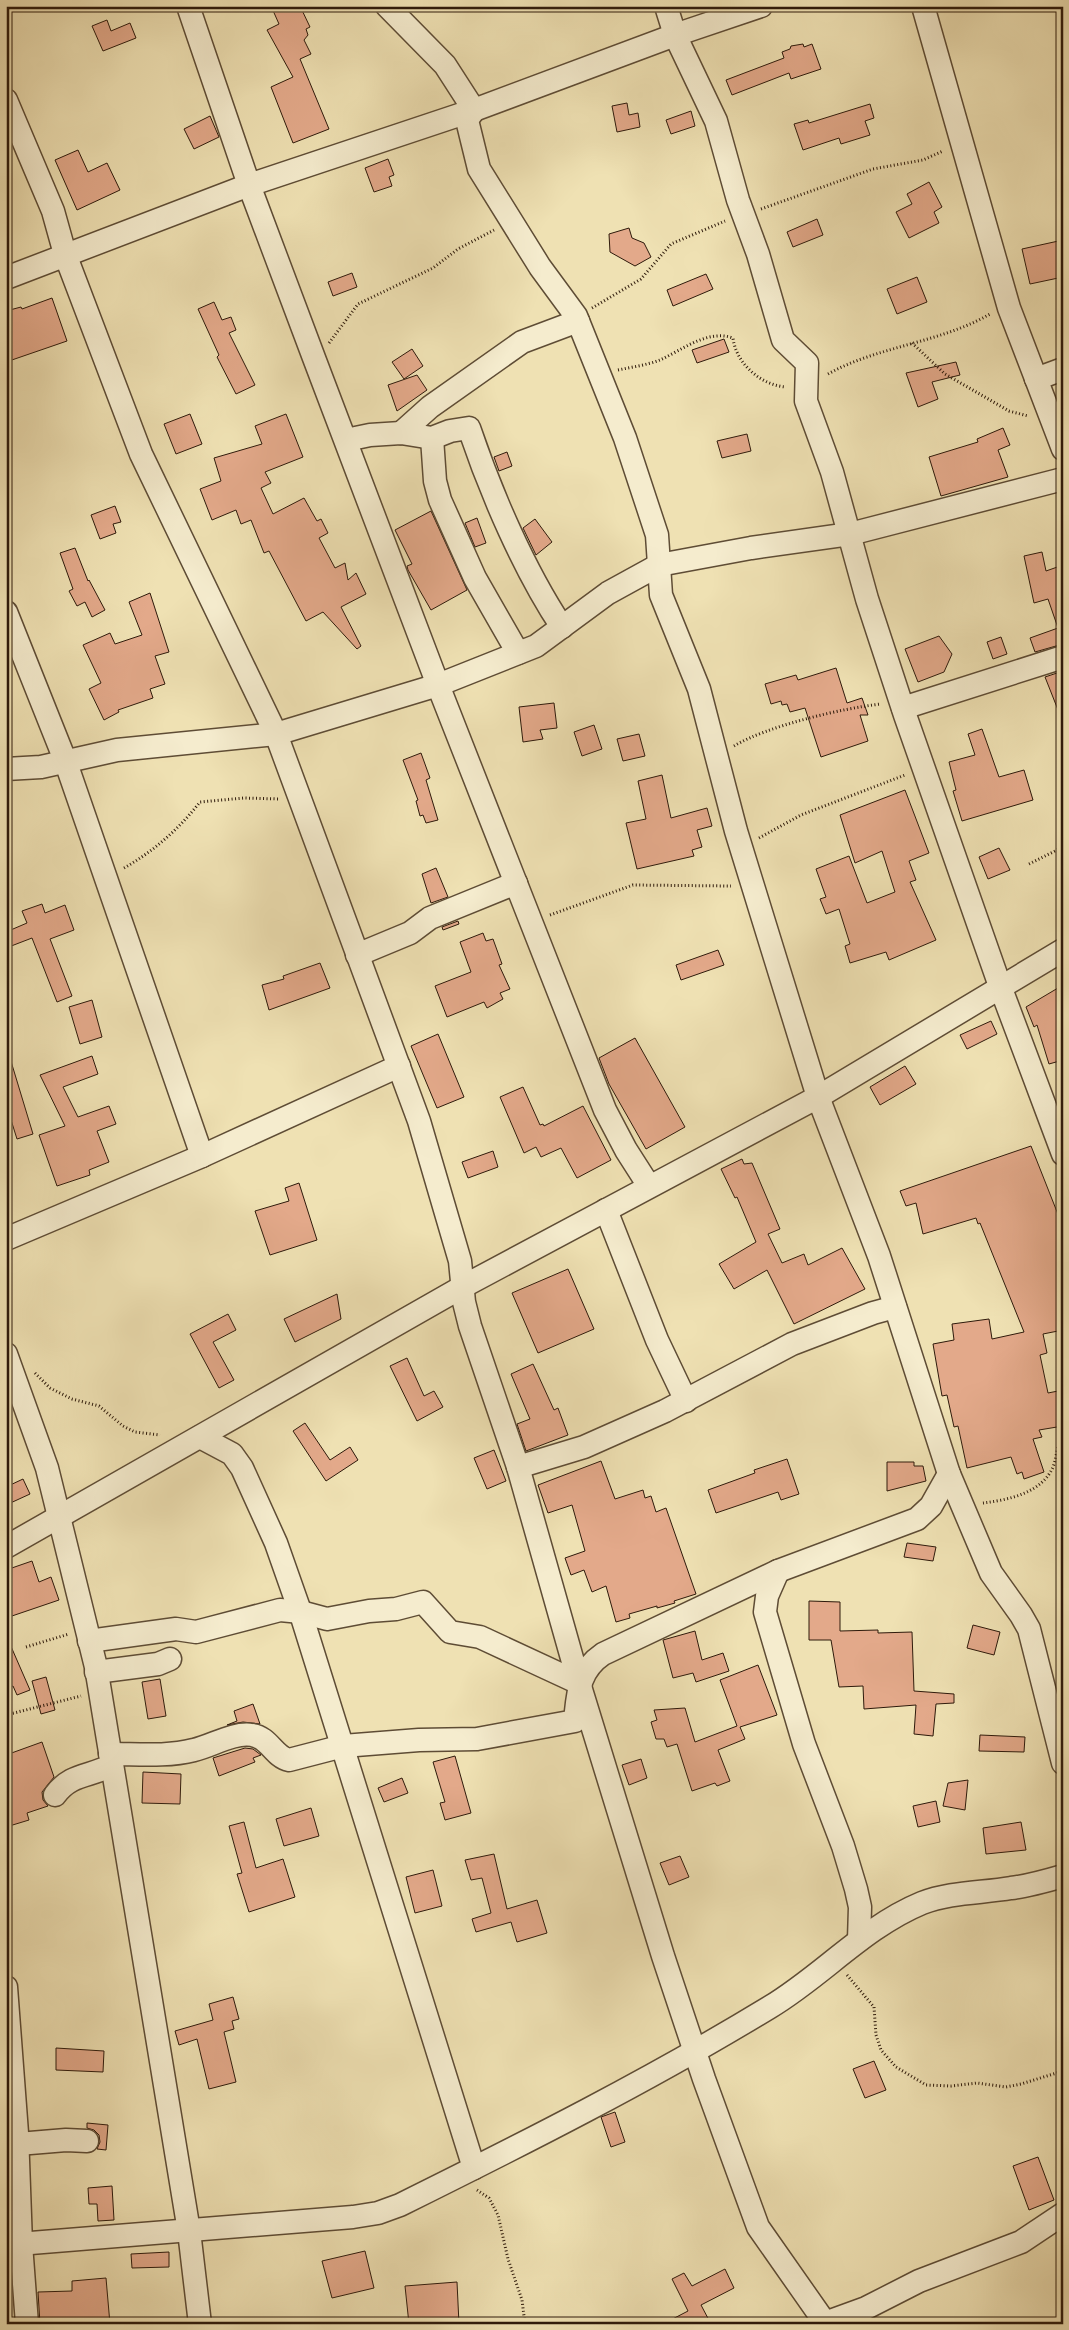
<svg xmlns="http://www.w3.org/2000/svg" width="1069" height="2330" font-family="'EB Garamond',serif">
	<style>
		.building { fill: #e3a98a; stroke: #2e1a0b }
		.lines { fill: none; stroke-linecap: round; stroke-linejoin: round }
		.minor-casing { stroke: #5e4c35; stroke-width: 25 }
		.path { stroke: #2e1a0b; stroke-width: 3; stroke-dasharray: 1 2.5; stroke-linecap: butt }
		.minor { stroke: #f5ecce; stroke-width: 22 }
	</style>
	<rect width="100%" height="100%" fill="#efe1b3"/>
	<filter id="stains"><feTurbulence type="fractalNoise" baseFrequency=".004" numOctaves="4"/><feColorMatrix values="0 0 0 0 .2 0 0 0 0 .09 0 0 0 0 .02 0 0 0 .5 -.17"/></filter>
	<radialGradient id="worn" r=".72"><stop offset=".6" stop-color="#630" stop-opacity="0"/><stop offset="1" stop-color="#630" stop-opacity=".3"/></radialGradient>
	<g class="building">
		<polygon points="271,6 300,6 310,27 306,29 308,35 304,40 311,54 300,59 329,129 293,143 271,87 293,77 267,30 279,24"/>
		<polygon points="107,20 111,31 130,23 136,38 103,51 92,26"/>
		<polygon points="803,44 804,47 812,44 821,69 791,79 789,73 732,95 726,80 784,58 782,52 790,49 791,46"/>
		<polygon points="627,103 629,115 638,113 640,127 617,132 612,106"/>
		<polygon points="870,104 874,118 865,121 870,135 841,144 839,138 803,150 794,124 808,120 809,123"/>
		<polygon points="691,111 695,126 671,134 666,120"/>
		<polygon points="210,116 219,137 194,149 184,129"/>
		<polygon points="78,150 88,172 107,163 120,190 77,210 55,160"/>
		<polygon points="388,159 394,175 389,177 392,186 374,192 365,168"/>
		<polygon points="929,182 942,207 934,212 939,223 909,238 896,212 912,204 907,194"/>
		<polygon points="817,219 823,235 793,247 787,232"/>
		<polygon points="629,228 632,238 644,243 651,257 635,266 610,252 609,234"/>
		<polygon points="1063,240 1063,277 1030,284 1022,249"/>
		<polygon points="352,273 357,287 333,296 328,282"/>
		<polygon points="706,274 713,289 673,306 667,290"/>
		<polygon points="917,277 927,302 897,314 887,289"/>
		<polygon points="52,298 67,341 6,362 6,311 21,307 22,309"/>
		<polygon points="214,302 222,320 231,317 236,330 229,333 255,385 236,394 217,357 219,355 198,309"/>
		<polygon points="724,339 729,352 697,363 692,350"/>
		<polygon points="412,349 423,366 404,379 392,362"/>
		<polygon points="956,362 960,375 932,382 938,399 918,407 906,373"/>
		<polygon points="417,375 427,390 397,411 388,385"/>
		<polygon points="190,414 202,444 176,454 164,424"/>
		<polygon points="286,414 303,457 265,472 271,483 261,488 273,514 304,498 317,521 321,519 328,533 319,538 335,568 345,563 348,580 356,573 366,594 341,607 361,646 357,649 323,612 306,621 269,551 264,553 251,520 241,524 236,510 212,520 200,489 221,481 214,458 262,444 255,426"/>
		<polygon points="1003,428 1010,445 998,450 1008,477 941,496 929,457 978,442 977,439"/>
		<polygon points="747,434 751,451 722,458 717,441"/>
		<polygon points="507,452 512,466 499,471 494,457"/>
		<polygon points="115,506 121,522 113,524 116,533 100,539 91,515"/>
		<polygon points="431,511 467,590 431,610 408,570 407,566 412,564 395,530"/>
		<polygon points="477,518 486,543 475,547 465,523"/>
		<polygon points="535,519 552,542 536,555 523,528"/>
		<polygon points="75,548 88,581 89,580 105,610 92,617 85,602 77,606 69,591 73,589 60,553"/>
		<polygon points="1042,552 1046,571 1063,565 1063,644 1035,652 1030,638 1058,628 1048,599 1034,603 1024,556"/>
		<polygon points="150,593 169,652 155,656 165,684 150,689 153,698 118,710 119,712 104,720 89,689 101,683 83,645 110,633 115,644 142,635 129,602"/>
		<polygon points="939,636 952,654 944,672 918,682 905,649"/>
		<polygon points="1001,637 1007,654 993,659 987,642"/>
		<polygon points="836,668 847,703 862,698 868,715 860,715 868,741 821,757 805,708 790,712 787,704 782,705 781,701 771,704 765,684 796,675 798,680"/>
		<polygon points="1063,671 1063,719 1062,720 1045,677"/>
		<polygon points="554,703 557,728 540,730 543,739 523,742 519,707"/>
		<polygon points="594,725 602,749 582,756 574,732"/>
		<polygon points="982,729 999,777 1024,770 1033,800 962,821 953,791 956,790 949,762 975,755 968,734"/>
		<polygon points="639,734 645,756 623,761 617,739"/>
		<polygon points="421,753 430,778 426,780 438,820 426,823 423,815 420,816 416,801 418,800 403,760"/>
		<polygon points="662,775 671,818 707,808 712,826 697,830 702,847 692,850 694,856 637,869 626,823 646,819 638,781"/>
		<polygon points="905,790 929,853 909,861 916,880 910,882 936,940 889,960 886,952 850,963 845,946 850,944 839,909 826,914 820,899 826,897 816,869 849,856 867,903 895,892 882,851 855,863 840,815"/>
		<polygon points="999,848 1010,870 988,879 979,857"/>
		<polygon points="436,868 448,897 431,903 422,874"/>
		<polygon points="42,904 45,913 65,905 74,930 50,939 72,996 57,1002 32,938 6,948 6,932 27,923 22,911"/>
		<polygon points="458,921 459,924 443,930 442,927"/>
		<polygon points="483,933 486,941 493,939 502,964 499,965 510,989 500,993 503,999 487,1008 484,1002 447,1017 435,986 471,972 460,942"/>
		<polygon points="718,950 724,965 681,980 676,965"/>
		<polygon points="320,963 330,988 269,1010 262,985 284,979 283,976"/>
		<polygon points="1063,985 1063,1060 1049,1064 1037,1025 1034,1027 1026,1007"/>
		<polygon points="92,1000 102,1037 80,1044 69,1007"/>
		<polygon points="991,1021 997,1034 967,1049 960,1035"/>
		<polygon points="438,1034 464,1097 437,1108 411,1046"/>
		<polygon points="635,1038 685,1127 646,1149 609,1084 599,1058"/>
		<polygon points="92,1056 98,1074 63,1087 78,1117 109,1106 116,1124 97,1131 109,1162 89,1170 90,1175 57,1186 39,1135 65,1126 40,1075"/>
		<polygon points="10,1058 33,1134 17,1139 6,1104 6,1059"/>
		<polygon points="905,1066 916,1084 880,1105 870,1087"/>
		<polygon points="523,1087 540,1125 543,1124 544,1126 583,1106 611,1160 577,1178 561,1148 541,1157 536,1147 524,1153 500,1097"/>
		<polygon points="1031,1146 1063,1227 1063,1330 1043,1334 1047,1353 1040,1355 1048,1393 1063,1390 1063,1426 1039,1430 1042,1437 1033,1439 1044,1472 1024,1479 1022,1472 1017,1474 1011,1457 967,1468 958,1426 954,1427 947,1395 942,1396 933,1344 954,1340 952,1324 989,1319 992,1339 1024,1332 980,1223 978,1224 976,1218 923,1234 916,1203 906,1206 900,1191"/>
		<polygon points="493,1151 498,1167 468,1178 462,1162"/>
		<polygon points="742,1159 744,1164 752,1163 780,1229 768,1234 782,1263 804,1254 808,1265 842,1248 865,1289 794,1324 767,1270 734,1289 719,1264 756,1242 737,1197 735,1198 721,1169"/>
		<polygon points="299,1183 317,1240 270,1255 255,1211 289,1201 285,1188"/>
		<polygon points="568,1269 594,1329 538,1353 512,1293"/>
		<polygon points="337,1294 341,1319 295,1342 284,1319"/>
		<polygon points="228,1314 236,1330 213,1342 234,1380 219,1388 190,1334"/>
		<polygon points="407,1358 424,1396 434,1391 443,1407 417,1421 390,1366"/>
		<polygon points="533,1364 554,1410 558,1408 568,1435 526,1451 517,1424 530,1419 511,1374"/>
		<polygon points="305,1423 330,1460 350,1447 358,1460 326,1481 293,1431"/>
		<polygon points="494,1450 506,1481 487,1489 474,1458"/>
		<polygon points="787,1459 799,1494 781,1500 778,1492 716,1513 708,1490 755,1473 754,1470"/>
		<polygon points="601,1461 615,1499 643,1490 645,1498 651,1496 656,1512 666,1508 696,1594 674,1601 675,1603 657,1608 657,1606 629,1614 630,1618 616,1622 606,1586 592,1592 584,1570 571,1575 565,1558 585,1551 572,1505 548,1513 538,1485"/>
		<polygon points="887,1462 914,1462 914,1466 923,1466 926,1481 887,1491"/>
		<polygon points="23,1479 30,1494 6,1505 6,1487"/>
		<polygon points="907,1543 936,1547 933,1561 904,1557"/>
		<polygon points="32,1561 39,1582 51,1577 59,1600 6,1618 6,1570"/>
		<polygon points="809,1601 840,1602 840,1631 878,1630 878,1633 912,1632 914,1691 954,1694 954,1703 936,1704 933,1736 914,1734 916,1705 864,1709 863,1686 839,1687 831,1640 809,1640"/>
		<polygon points="973,1625 1000,1632 994,1655 967,1648"/>
		<polygon points="695,1631 702,1660 723,1653 729,1671 696,1682 693,1673 673,1678 663,1640"/>
		<polygon points="6,1635 30,1690 17,1695 13,1686 6,1688"/>
		<polygon points="758,1665 777,1715 740,1727 745,1739 718,1750 730,1781 717,1786 715,1783 692,1791 677,1744 667,1747 664,1739 656,1739 651,1722 657,1720 654,1710 685,1708 695,1742 737,1726 720,1680"/>
		<polygon points="46,1677 55,1710 41,1714 32,1681"/>
		<polygon points="160,1679 166,1716 148,1719 142,1682"/>
		<polygon points="253,1704 260,1724 243,1722 227,1725 237,1721 234,1711"/>
		<polygon points="980,1735 1025,1737 1024,1752 979,1751"/>
		<polygon points="42,1742 54,1777 42,1792 43,1800 48,1806 27,1813 29,1820 6,1827 6,1755"/>
		<polygon points="245,1748 253,1749 261,1755 253,1758 255,1762 219,1776 213,1758"/>
		<polygon points="455,1756 471,1813 445,1820 440,1803 445,1802 433,1762"/>
		<polygon points="641,1759 647,1778 629,1785 622,1765"/>
		<polygon points="143,1772 181,1774 180,1804 142,1803"/>
		<polygon points="402,1778 408,1793 384,1802 378,1788"/>
		<polygon points="968,1780 965,1810 943,1806 948,1783"/>
		<polygon points="936,1801 940,1822 918,1827 913,1806"/>
		<polygon points="311,1808 319,1836 284,1846 276,1819"/>
		<polygon points="244,1822 256,1868 283,1859 295,1897 249,1912 237,1874 242,1873 229,1826"/>
		<polygon points="1021,1822 1026,1850 986,1854 983,1828"/>
		<polygon points="494,1854 507,1909 537,1900 547,1933 517,1942 511,1922 476,1932 472,1919 491,1913 482,1878 471,1880 465,1860"/>
		<polygon points="680,1856 689,1877 669,1885 660,1863"/>
		<polygon points="433,1870 442,1906 415,1913 406,1877"/>
		<polygon points="233,1997 239,2019 232,2021 234,2029 224,2032 236,2082 209,2089 197,2039 179,2045 175,2031 213,2020 209,2004"/>
		<polygon points="56,2048 104,2051 103,2072 56,2070"/>
		<polygon points="874,2061 886,2090 865,2098 853,2069"/>
		<polygon points="615,2112 625,2142 611,2147 601,2117"/>
		<polygon points="87,2123 108,2125 106,2150 97,2149 100,2142 99,2135 94,2130 87,2128"/>
		<polygon points="1038,2157 1054,2200 1029,2210 1013,2166"/>
		<polygon points="112,2186 114,2220 98,2221 97,2204 89,2204 88,2188"/>
		<polygon points="365,2251 374,2288 332,2298 322,2261"/>
		<polygon points="169,2252 169,2267 132,2268 131,2254"/>
		<polygon points="725,2269 734,2288 701,2305 711,2324 663,2324 688,2311 672,2279 684,2273 692,2286"/>
		<polygon points="106,2278 110,2324 40,2324 38,2292 72,2291 72,2281"/>
		<polygon points="457,2282 459,2324 409,2324 405,2286"/>
	</g>
	<g class="lines">
		<defs>
			<g id="minor">
				<polyline points="188,6 249,185 314,358 438,685 605,1110 626,1150 649,1186"/>
				<polyline points="387,6 445,65 474,110 467,120 479,169 540,267 576,316 625,438 657,535 661,595 699,689 736,831 818,1097 879,1256 949,1474 991,1573 1021,1615 1029,1629 1063,1763"/>
				<polyline points="666,6 675,35 716,121 738,200 758,254 783,340 807,363 806,401 832,472 867,599 905,715 1000,986 1063,1154"/>
				<polyline points="923,6 1009,308 1063,449"/>
				<polyline points="6,100 53,211 65,254 141,454 276,734 419,1121 460,1261 464,1302 470,1326 518,1467 579,1683 663,1956 704,2079 758,2227 826,2324"/>
				<polyline points="6,278 249,185 474,110 675,35 761,6"/>
				<polyline points="1036,379 1063,369"/>
				<polyline points="401,433 430,407 522,342 578,321"/>
				<polyline points="432,438 435,481 440,500 475,578 518,653"/>
				<path d="M346 440 370 435 401 433 432 438 450 431 469 428C491 493 524 570 562 627"/>
				<polyline points="6,612 65,760 202,1156"/>
				<polyline points="903,708 1063,657"/>
				<polyline points="6,769 41,767 117,750 276,734 438,685 536,646 608,593 659,565 751,548 850,534 1063,479"/>
				<polyline points="357,955 410,933 430,918 516,883"/>
				<polyline points="606,1210 657,1340 686,1401"/>
				<polyline points="6,1239 202,1156 399,1066"/>
				<polyline points="6,1354 47,1468 96,1667 189,2231 200,2324"/>
				<polyline points="200,1437 232,1454 242,1468 276,1543 301,1614 474,2168"/>
				<polyline points="518,1467 584,1447 665,1411 792,1344 873,1313 895,1307"/>
				<polyline points="6,1547 464,1286 818,1097 1063,950"/>
				<polyline points="778,1571 767,1596 765,1612 804,1744 843,1846 856,1889 860,1907 859,1940"/>
				<polyline points="89,1641 176,1629 196,1632 280,1610 301,1612 327,1619 369,1611 396,1609 423,1602 450,1632 480,1637 579,1683"/>
				<polyline points="96,1672 158,1664 170,1659"/>
				<path d="M110 1754C138 1754 166 1757 194 1750 212 1746 233 1732 252 1735 269 1737 274 1757 289 1760L343 1746 419 1740 477 1739 575 1721C578 1693 578 1671 603 1654L778 1571 917 1519 931 1506 949 1474"/>
				<path d="M55 1795C71 1773 90 1777 112 1765"/>
				<polyline points="6,1987 17,2133 21,2244 27,2324"/>
				<polyline points="18,2144 66,2140 87,2141"/>
				<path d="M6 2245 353 2217 378 2213 400 2205C525 2143 650 2080 770 2007 822 1976 864 1927 922 1903 950 1892 982 1893 1011 1888 1029 1886 1046 1881 1063 1876"/>
				<polyline points="822,2324 866,2308 919,2281 1021,2242 1063,2214"/>
			</g>
		</defs>
		<use href="#minor" class="minor-casing"/>
		<g class="path">
			<polyline points="761,209 873,169 923,160 943,151"/>
			<polyline points="592,308 641,279 671,244 725,221"/>
			<polyline points="329,343 358,304 433,268 458,249 494,230"/>
			<polyline points="912,343 945,374 1009,411 1028,416"/>
			<path d="M618 370C632 367 647 365 660 360 682 350 708 329 733 338 736 363 760 385 786 387"/>
			<path d="M828 374C878 346 940 343 990 314"/>
			<path d="M734 746C767 726 843 708 881 704"/>
			<polyline points="759,838 801,815 905,775"/>
			<polyline points="1029,864 1063,847"/>
			<path d="M124 868C154 851 179 829 200 802L244 798 279 799"/>
			<polyline points="550,915 633,885 731,886"/>
			<polyline points="35,1373 50,1388 72,1399 99,1406 123,1426 135,1432 160,1435"/>
			<path d="M983 1503C1008 1500 1042 1493 1053 1467 1057 1458 1056 1445 1063 1438"/>
			<polyline points="26,1647 69,1634"/>
			<polyline points="6,1715 81,1696"/>
			<polyline points="847,1975 874,2007 876,2035 881,2050 896,2067 926,2085 951,2086 977,2083 1006,2087 1021,2084 1063,2071"/>
			<polyline points="477,2190 489,2198 498,2215 508,2259 522,2300 525,2324"/>
		</g>
		<use href="#minor" class="minor"/>
	</g>
	<rect width="1069" height="2330" fill="none" stroke="#efe1b3" stroke-width="25"/>
	<rect x="8" y="8" width="1054" height="2315" fill="none" stroke="#2e1a0b" stroke-width="2.5"/>
	<rect x="12" y="12" width="1044" height="2305" fill="none" stroke="#2e1a0b"/>
	<rect width="100%" height="100%" filter="url(#stains)"/>
	<rect width="100%" height="100%" fill="url(#worn)"/>
</svg>
